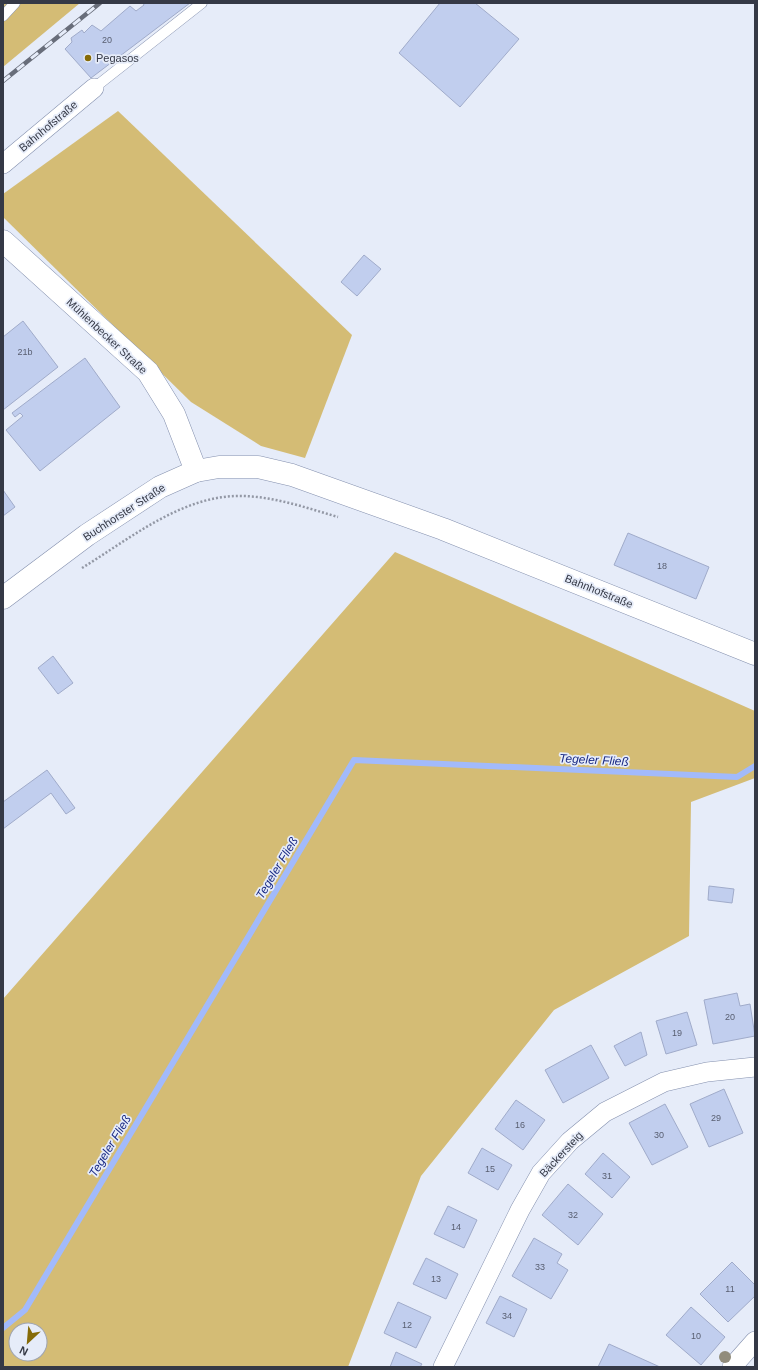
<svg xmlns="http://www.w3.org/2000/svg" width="758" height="1370" font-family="Arial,sans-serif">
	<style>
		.green { fill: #d4bc75; fill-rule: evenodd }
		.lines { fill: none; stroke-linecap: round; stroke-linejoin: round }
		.stream { stroke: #a2bafb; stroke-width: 6 }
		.building { fill: #c1ceee; stroke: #a0abca }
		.service-casing { stroke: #8490ae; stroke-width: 11 }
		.minor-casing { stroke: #8490ae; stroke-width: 20 }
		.secondary-casing { stroke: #8490ae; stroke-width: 23 }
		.path { stroke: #9398a5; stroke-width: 2.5; stroke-dasharray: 2 2; stroke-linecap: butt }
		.service { stroke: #fff; stroke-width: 10 }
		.minor { stroke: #fff; stroke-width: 19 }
		.secondary { stroke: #fff; stroke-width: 22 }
		.rail-casing { stroke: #686d7a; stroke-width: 4.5 }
		.rail { stroke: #e6ecf9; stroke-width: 3; stroke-dasharray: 9; stroke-linecap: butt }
		.tree { fill: #918c7c }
		.poi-dot { fill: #866b08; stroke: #e6ecf9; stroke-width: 1.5 }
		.labels { text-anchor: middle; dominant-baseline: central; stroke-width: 3.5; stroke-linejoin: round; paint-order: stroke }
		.number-label { font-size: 9px; fill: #585e70 }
		.poi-label { font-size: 11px; fill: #353946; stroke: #e6ecf9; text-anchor: start }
		.street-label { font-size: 11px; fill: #353946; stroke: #e6ecf9 }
		.water-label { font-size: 12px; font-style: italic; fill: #1a2a84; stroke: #e6ecf9 }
	</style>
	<rect width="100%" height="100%" fill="#e6ecf9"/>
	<g class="green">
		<polygon points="3,3 80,3 3,67"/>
		<polygon points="118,111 352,335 305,458 261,446 191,402 3,217 3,194"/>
		<path d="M395 552 755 711V778L691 802 689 936 554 1010 421 1176 348 1367H3V999ZM16 1330H40V1354H16Z"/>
	</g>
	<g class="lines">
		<polyline class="stream" points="3,1328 25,1310 354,760 737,777 755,766"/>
	</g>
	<g class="building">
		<polygon points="143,3 190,3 91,78 65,49 72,42 71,38 82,30 84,33 92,25 101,31 130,6 136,11 144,5"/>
		<polygon points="440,3 475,3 519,39 460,107 399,53"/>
		<polygon points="364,255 381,269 357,296 341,282"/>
		<polygon points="23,321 58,367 3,410 3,337"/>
		<polygon points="85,358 120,407 40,471 6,430 23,416 20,413 15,417 12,413"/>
		<polygon points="3,490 15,507 3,516"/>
		<polygon points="628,533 709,567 696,599 614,565"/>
		<polygon points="53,656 73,683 58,694 38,668"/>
		<polygon points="47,770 75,808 66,814 51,793 3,829 3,802"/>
		<polygon points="709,886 734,889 732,903 708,900"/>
		<polygon points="737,993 740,1006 750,1004 755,1036 713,1044 704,1000"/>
		<polygon points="687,1012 697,1045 666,1054 656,1021"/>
		<polygon points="641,1032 647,1055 625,1066 614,1046"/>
		<polygon points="591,1045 609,1078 563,1103 545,1070"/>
		<polygon points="724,1089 743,1133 709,1147 690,1104"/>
		<polygon points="516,1100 545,1120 523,1150 495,1129"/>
		<polygon points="665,1104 688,1147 652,1165 629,1123"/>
		<polygon points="482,1148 512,1165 498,1190 468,1173"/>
		<polygon points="603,1153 630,1177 612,1198 585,1174"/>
		<polygon points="568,1184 603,1214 578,1245 542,1215"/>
		<polygon points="448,1206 477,1220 464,1248 434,1234"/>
		<polygon points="534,1238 562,1254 557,1263 568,1270 551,1299 512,1276"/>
		<polygon points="426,1258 458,1274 446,1299 413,1284"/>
		<polygon points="732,1262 755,1285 755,1296 728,1322 700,1294"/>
		<polygon points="500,1296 527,1309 514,1337 486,1323"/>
		<polygon points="398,1302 431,1317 416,1348 384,1333"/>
		<polygon points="691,1307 725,1337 701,1365 666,1335"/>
		<polygon points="609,1344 660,1367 598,1367"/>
		<polygon points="396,1352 422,1364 420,1367 390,1367"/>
	</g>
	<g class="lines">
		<defs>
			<g id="service">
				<polyline points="3,16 15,3"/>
				<polyline points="94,88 202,3"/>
			</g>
			<g id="minor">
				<polyline points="3,164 94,88"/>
				<polyline points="443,1367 520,1210 541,1173 570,1141 605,1112 664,1082 707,1072 755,1067"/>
				<polyline points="732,1367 755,1341"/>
			</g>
			<g id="secondary">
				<polyline points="3,241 148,372 174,414 196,471"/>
				<polyline points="3,598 87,535 160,487 196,471 219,467 258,467 292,475 443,529 755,654"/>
			</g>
		</defs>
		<use href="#service" class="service-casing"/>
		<use href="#minor" class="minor-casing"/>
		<use href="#secondary" class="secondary-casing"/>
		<path class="path" d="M82 568C131 538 184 494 243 496 276 497 307 508 338 517"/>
		<use href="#service" class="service"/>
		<use href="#minor" class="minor"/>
		<use href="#secondary" class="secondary"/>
		<defs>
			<polyline id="rail" points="3,81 100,3"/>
		</defs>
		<use href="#rail" class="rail-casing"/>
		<use href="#rail" class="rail"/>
	</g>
	<circle class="tree" cx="725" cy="1357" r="6"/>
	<circle class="poi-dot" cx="88" cy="58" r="4"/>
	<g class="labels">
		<g class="number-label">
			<text x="107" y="40">20</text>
			<text x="25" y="352">21b</text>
			<text x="662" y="566">18</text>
			<text x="730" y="1017">20</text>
			<text x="677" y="1033">19</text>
			<text x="716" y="1118">29</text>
			<text x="520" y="1125">16</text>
			<text x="659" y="1135">30</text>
			<text x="490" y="1169">15</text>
			<text x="607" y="1176">31</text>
			<text x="573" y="1215">32</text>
			<text x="456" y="1227">14</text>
			<text x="540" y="1267">33</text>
			<text x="436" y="1279">13</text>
			<text x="730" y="1289">11</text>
			<text x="507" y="1316">34</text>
			<text x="407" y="1325">12</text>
			<text x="696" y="1336">10</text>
		</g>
		<g class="poi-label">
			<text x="96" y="58">Pegasos</text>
		</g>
		<g class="street-label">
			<text transform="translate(48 126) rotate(-40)">Bahnhofstraße</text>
			<text transform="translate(107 336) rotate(43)">Mühlenbecker Straße</text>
			<text transform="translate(124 512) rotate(-33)">Buchhorster Straße</text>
			<text transform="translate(599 591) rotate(22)">Bahnhofstraße</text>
			<text transform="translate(561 1154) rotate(-47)">Bäckersteig</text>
		</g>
		<g class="water-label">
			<text transform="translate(594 760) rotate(3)">Tegeler Fließ</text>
			<text transform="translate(277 868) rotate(-59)">Tegeler Fließ</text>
			<text transform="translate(110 1146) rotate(-59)">Tegeler Fließ</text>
		</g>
	</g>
	<rect width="758" height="1370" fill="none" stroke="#353946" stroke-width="8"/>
	<g transform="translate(28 1342) rotate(206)"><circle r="19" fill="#e6ecf9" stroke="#9fa4b1"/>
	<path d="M0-3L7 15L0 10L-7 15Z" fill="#866b08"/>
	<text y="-6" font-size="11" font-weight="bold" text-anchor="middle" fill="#353946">N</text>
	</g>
</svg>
